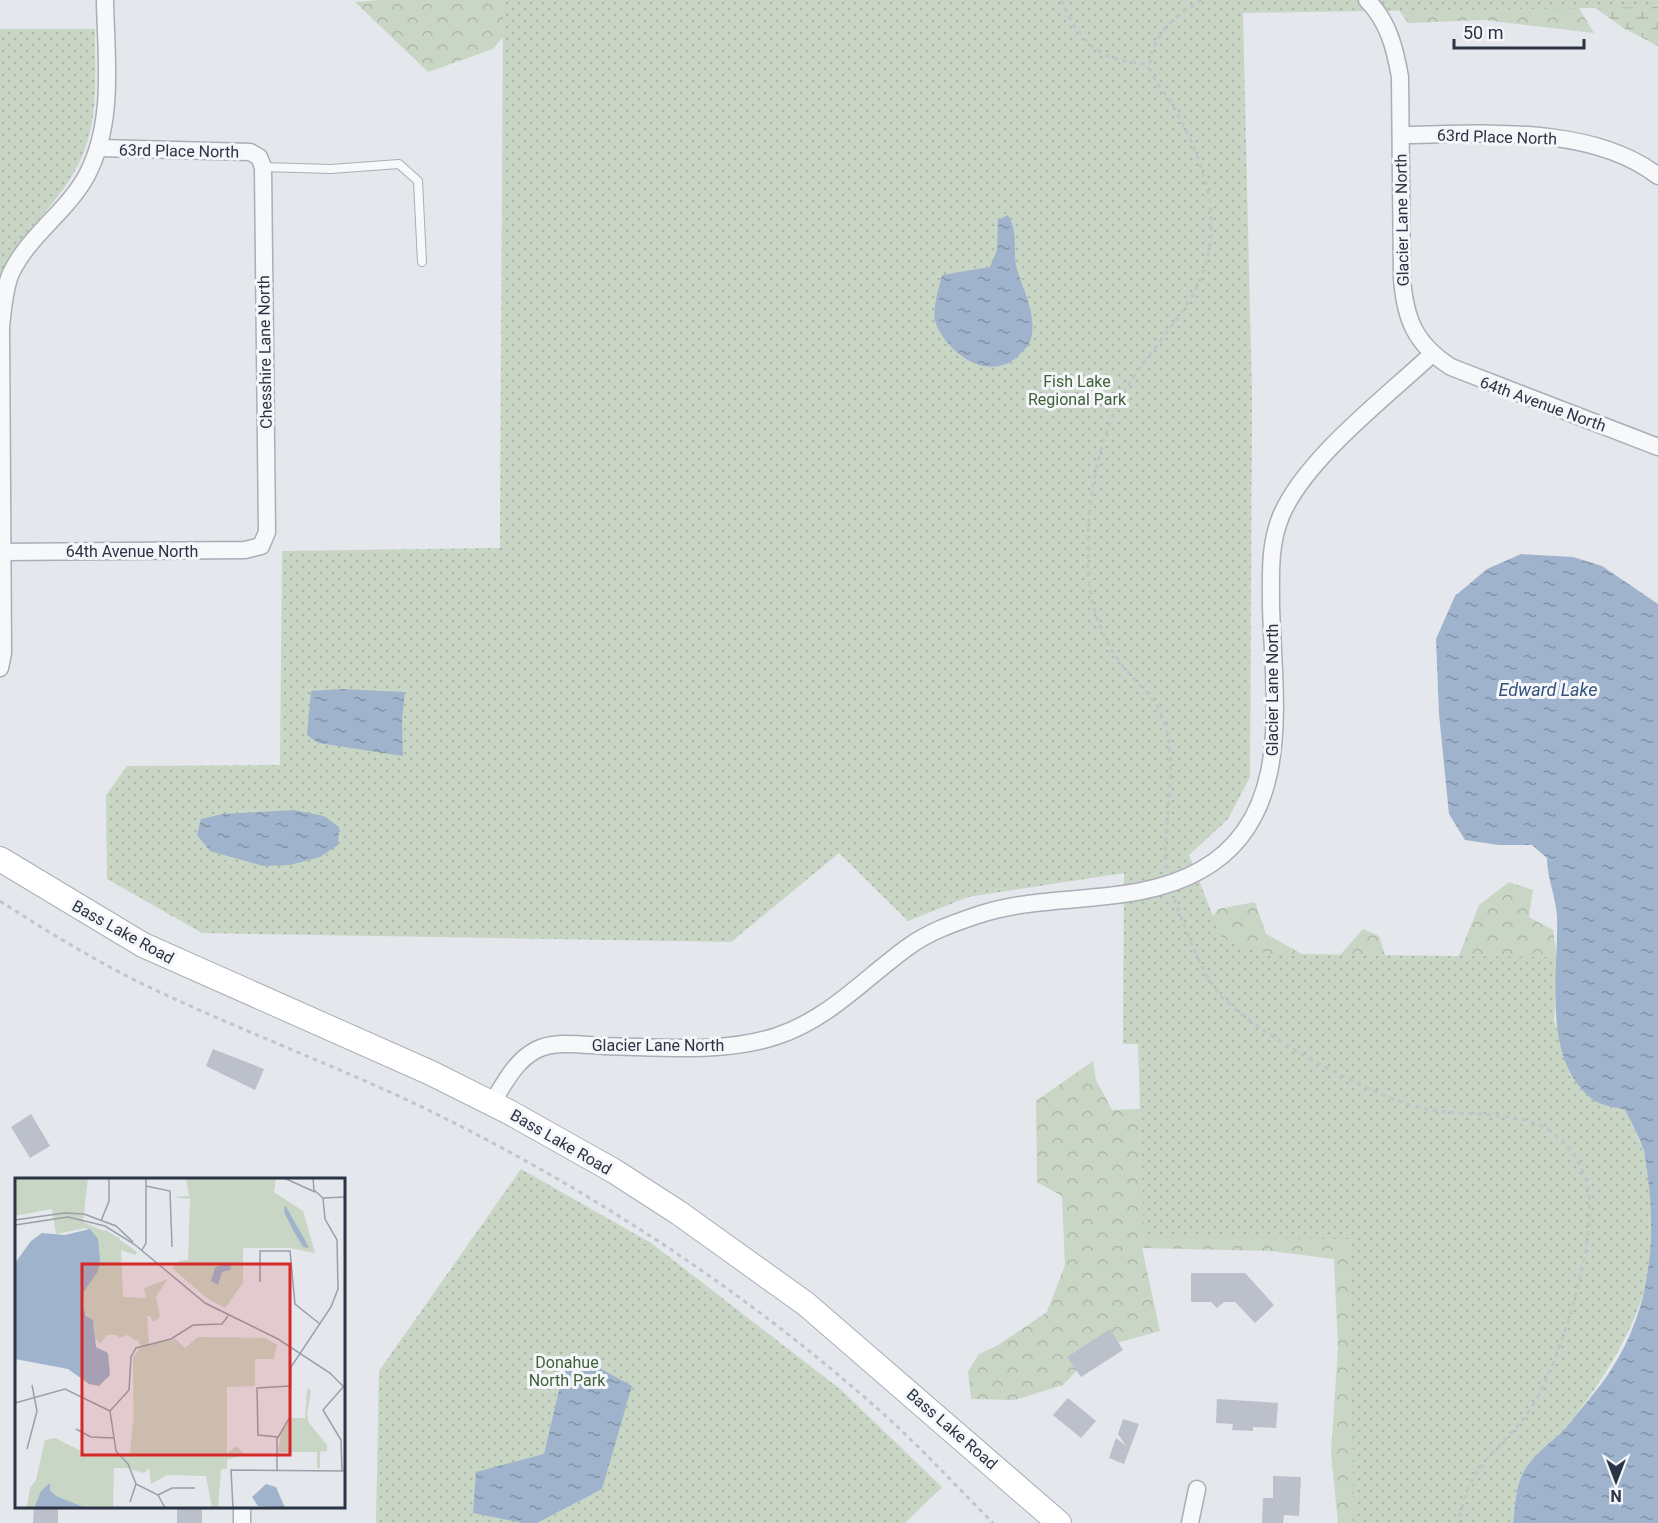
<svg xmlns="http://www.w3.org/2000/svg" width="1658" height="1523" font-family="Roboto,sans-serif">
	<style>
		.forest { fill: url(#forest-crowns) }
		.wetland { fill: url(#wetland-marsh) }
		.park { fill: url(#park-dots) }
		.water { fill: url(#water-ripples) }
		.building { fill: #bbc0ca }
		.lines { fill: none; stroke-linecap: round; stroke-linejoin: round }
		.lane-casing { stroke: #a9aeb7; stroke-width: 10 }
		.street-casing { stroke: #a9aeb7; stroke-width: 19 }
		.secondary-casing { stroke: #a9aeb7; stroke-width: 26 }
		.path { stroke: #c2c5cb; stroke-width: 3; stroke-dasharray: 4.5 4.5; stroke-linecap: butt }
		.lane { stroke: #f7f8fa; stroke-width: 8 }
		.street { stroke: #f7f8fa; stroke-width: 16 }
		.secondary { stroke: #fff; stroke-width: 24 }
		.labels { text-anchor: middle; dominant-baseline: central; stroke-width: 6; stroke-linejoin: round; paint-order: stroke }
		.street-label { font-size: 16px; fill: #2b3445; stroke: #f4f6f9 }
		.park-label { font-size: 16px; fill: #3f6138; stroke: #f4f6f9 }
		.water-label { font-size: 18px; font-style: italic; fill: #34527a; stroke: #f4f6f9 }
		.inset-road { fill: none; stroke: #9a9fa9; stroke-width: 1.5 }
		.view { fill: #d62828; fill-opacity: 0.15; stroke: #d62828; stroke-width: 3 }
		.inset-edge { fill: none; stroke: #2b3445; stroke-width: 3 }
	</style>
	<defs>
		<pattern id="forest-crowns" width="20" height="18" patternUnits="userSpaceOnUse" patternTransform="scale(1.5)"><rect width="20" height="18" fill="#c9d6c5"/><path d="M2 6a3 3 0 1 1 6 0M12 15a3 3 0 1 1 6 0" fill="none" stroke="#adb8ab"/></pattern>
		<pattern id="wetland-marsh" width="20" height="14" patternUnits="userSpaceOnUse" patternTransform="scale(1.5)"><rect width="20" height="14" fill="#c9d6c5"/><path d="M1 5h8M5 5V1M11 12h8M15 12V8" fill="none" stroke="#adb8ab"/></pattern>
		<pattern id="park-dots" width="8" height="8" patternUnits="userSpaceOnUse" patternTransform="scale(1.5)"><rect width="8" height="8" fill="#c9d6c5"/><path d="M2 2h.1M6 6h.1" fill="none" stroke="#adb8ab" stroke-width="1.8" stroke-linecap="round"/></pattern>
		<pattern id="water-ripples" width="26" height="14" patternUnits="userSpaceOnUse" patternTransform="scale(1.5)"><rect width="26" height="14" fill="#9fb4cc"/><path d="M2 4q2-2 4 0t4 0M15 11q2-2 4 0t4 0" fill="none" stroke="#8293a7"/></pattern>
	</defs>
	<rect width="100%" height="100%" fill="#e4e7ec"/>
	<g class="forest">
		<polygon points="381,0 533,0 493,49 428,72 355,2"/>
		<polygon points="1392,0 1574,0 1594,33 1484,20 1408,23"/>
		<polygon points="1509,882 1533,890 1529,917 1553,930 1557,957 1554,1021 1513,1523 1338,1523 1331,1452 1338,1348 1334,1259 1271,1251 1142,1248 1160,1331 1098,1348 1063,1385 1014,1400 971,1399 968,1371 979,1354 998,1345 1047,1312 1065,1265 1062,1196 1037,1182 1036,1101 1093,1061 1096,1080 1112,1110 1159,1108 1198,938 1218,909 1255,902 1266,934 1302,954 1340,955 1363,929 1379,936 1392,978 1456,963 1479,905"/>
	</g>
	<polygon class="wetland" points="1584,0 1658,0 1658,46 1625,29"/>
	<g class="park">
		<path d="M503 0H1658V7L1243 13 1252 400 1250 777 1228 819 1189 855 1222 939 1268 954 1557 957 1554 1021 1596 1102 1625 1109C1639 1139 1654 1171 1657 1204 1658 1291 1620 1359 1568 1425 1557 1439 1541 1449 1529 1463 1515 1479 1516 1503 1513 1523H1354L1349 1239 1144 1238 1138 1044H1123L1124 873 968 897 908 921 839 853 731 942 202 933 107 879 106 795 127 766 280 765 282 551 500 548Z"/>
		<path d="M0 29H95C95 103 102 145 50 206 31 230 10 247 0 277Z"/>
		<polygon points="521,1169 651,1243 840,1389 942,1487 905,1523 376,1523 379,1371"/>
	</g>
	<g class="water">
		<path d="M1008 215C1020 235 1011 251 1018 273 1025 293 1039 322 1029 344 1028 347 1022 351 1020 354 992 384 949 356 936 324 931 311 939 288 942 275L990 267 997 250 998 220Z"/>
		<path d="M1521 554 1573 557 1602 566 1658 604V1523H1513C1516 1502 1515 1479 1530 1462 1541 1448 1558 1438 1569 1424 1582 1407 1597 1391 1609 1373 1654 1306 1658 1229 1644 1151 1639 1137 1632 1123 1625 1110 1616 1107 1602 1106 1595 1101 1540 1062 1559 974 1557 916 1556 897 1547 878 1547 858L1532 845H1499L1465 840 1449 814 1439 714 1436 639 1455 596 1487 569Z"/>
		<polygon points="341,689 405,692 402,720 403,756 318,743 307,735 311,691"/>
		<polygon points="294,810 324,816 339,827 338,845 320,857 290,865 263,866 210,851 197,835 201,819 223,814"/>
		<polygon points="578,1356 632,1386 602,1489 537,1523 523,1523 473,1513 476,1472 544,1454 563,1373"/>
	</g>
	<g class="building">
		<polygon points="213,1049 264,1069 255,1090 206,1066"/>
		<polygon points="31,1114 50,1146 30,1158 11,1127"/>
		<polygon points="1191,1273 1245,1273 1274,1305 1255,1323 1235,1302 1224,1302 1217,1308 1211,1302 1191,1302"/>
		<polygon points="1110,1329 1123,1350 1081,1377 1067,1357"/>
		<polygon points="1068,1398 1096,1421 1081,1438 1053,1415"/>
		<polygon points="1217,1399 1278,1403 1276,1428 1253,1427 1253,1431 1232,1430 1233,1424 1216,1423"/>
		<polygon points="1123,1419 1139,1424 1124,1464 1109,1458 1116,1438 1126,1446 1118,1434"/>
		<polygon points="1273,1476 1301,1477 1299,1516 1284,1515 1283,1523 1262,1523 1263,1498 1273,1498"/>
		<polygon points="34,1506 58,1506 58,1523 33,1523"/>
		<rect x="177" y="1506" width="25" height="17"/>
	</g>
	<g class="lines">
		<defs>
			<polyline id="lane" points="263,167 331,169 399,164 418,181 422,262"/>
			<g id="street">
				<path d="M1367 0C1388 21 1395 48 1400 77L1402 278C1405 319 1415 344 1451 367L1658 447"/>
				<path d="M1401 135C1481 134 1591 124 1658 176"/>
				<polyline points="2,552 245,550 261,546 267,532 263,167 259,157 250,152 99,148"/>
				<path d="M0 668 3 653 1 327C3 309 4 289 11 273 29 235 67 212 87 175 115 121 106 59 105 0"/>
				<path d="M492 1103C504 1084 515 1061 536 1050 555 1040 583 1045 604 1046 661 1047 722 1054 777 1036 829 1019 865 978 908 947 928 932 954 923 978 915 1049 891 1134 908 1201 870 1296 817 1273 696 1271 605 1271 574 1269 545 1281 516 1305 459 1385 398 1431 355"/>
				<polyline points="242,1506 242,1523"/>
				<polyline points="1190,1523 1197,1489"/>
			</g>
			<polyline id="secondary" points="0,859 143,945 431,1073 509,1112 614,1171 679,1213 806,1304 1059,1523"/>
		</defs>
		<use href="#lane" class="lane-casing"/>
		<use href="#street" class="street-casing"/>
		<use href="#secondary" class="secondary-casing"/>
		<g class="path">
			<path d="M1061 0C1081 45 1100 61 1150 64"/>
			<path d="M1166 869C1162 819 1181 764 1162 716 1155 698 1139 685 1127 671 1102 643 1090 606 1088 569 1086 512 1095 447 1122 396 1152 341 1208 301 1211 234 1213 188 1196 146 1173 106 1166 94 1151 80 1150 65 1149 38 1180 10 1202 0"/>
			<path d="M1174 899C1186 928 1196 961 1214 987 1242 1028 1371 1096 1421 1108 1484 1122 1554 1097 1585 1177 1604 1226 1560 1361 1533 1405 1505 1449 1466 1463 1459 1523"/>
			<path d="M0 901C48 932 97 962 149 987 254 1037 365 1076 468 1130 619 1208 761 1304 888 1418 924 1451 958 1488 993 1523"/>
		</g>
		<use href="#lane" class="lane"/>
		<use href="#street" class="street"/>
		<use href="#secondary" class="secondary"/>
	</g>
	<g class="labels">
		<g class="street-label">
			<text transform="translate(1497 137) rotate(2)">63rd Place North</text>
			<text transform="translate(179 151) rotate(1)">63rd Place North</text>
			<text transform="translate(1402 220) rotate(-91)">Glacier Lane North</text>
			<text transform="translate(265 352) rotate(-91)">Chesshire Lane North</text>
			<text transform="translate(1543 404) rotate(20)">64th Avenue North</text>
			<text x="132" y="551">64th Avenue North</text>
			<text transform="translate(1272 690) rotate(-90)">Glacier Lane North</text>
			<text transform="translate(123 932) rotate(29)">Bass Lake Road</text>
			<text x="658" y="1045">Glacier Lane North</text>
			<text transform="translate(561 1142) rotate(30)">Bass Lake Road</text>
			<text transform="translate(952 1429) rotate(41)">Bass Lake Road</text>
		</g>
		<g class="park-label">
			<text x="1077" y="381">Fish Lake<tspan x="1077" dy="18">Regional Park</tspan></text>
			<text x="567" y="1362">Donahue<tspan x="567" dy="18">North Park</tspan></text>
		</g>
		<g class="water-label">
			<text x="1548" y="689">Edward Lake</text>
		</g>
	</g>
	<g transform="translate(15 1178)">
		<rect width="330" height="330" fill="#e4e7ec"/>
		<path d="M91 52 122 74 120 77 106 72 108 119 131 120 129 110 153 101 141 118 145 139 138 144 135 138H130L122 163 112 157 104 160 100 154 92 156 85 166 80 160V55ZM123 244 206 280 221 268 231 277 213 281 206 291 203 330H197L191 298 152 297 136 306 134 290 129 295 117 292 111 278 115 275 118 245Z" fill="#c9d6c5"/>
		<path d="M40 260 78 279 84 330H8L12 328 15 310 21 302 30 262Z" fill="#c9d6c5"/>
		<path d="M0 0H73L68 44 105 60 106 121 131 122 134 167 161 161 170 170 183 159 250 160 262 167 259 181H240V208L212 209V291L99 290 98 330H67L66 276 119 275 118 179 126 169 122 159 116 157H79L80 149 68 132V115L84 90 83 61 71 50 41 56 37 31 0 38ZM171 0H261L259 14 288 33 300 75 274 70H228V105L210 130 193 121 157 90 164 83 173 82 175 21 158 19 174 18ZM292 210 296 212 292 236 294 245 312 267V273L305 274V290H302V274H263L266 255 276 240H290Z" fill="#c9d6c5"/>
		<path d="M270 27 290 62 294 70 288 69 278 52 269 34ZM75 51 83 61 85 82 83 93 68 115 67 126 71 138 78 142 81 169 93 175 95 197 84 208 74 206 53 191 0 181V85L16 63 27 55 50 57ZM208 85 216 87 215 92 207 94 203 107 196 103 200 90ZM35 305V312L41 318 71 330H19L26 313ZM251 306 261 309 270 330 243 328 237 319Z" fill="#9fb4cc"/>
		<path class="inset-road" d="M269 0 300 14M131 8 155 13 157 69M308 20 330 19M0 42 49 35 69 36 101 48 118 64M86 43 94 23V0M0 47 53 39 90 48 119 66 190 125 263 161 315 195 330 210M127 72 131 65V0M245 104V73H275L280 126 305 146M0 225 50 211 95 233M95 233 114 212 116 179 121 170 156 161 178 147 207 146 213 138M95 233 101 273 113 286 121 306 143 317 150 330M61 251 76 259 99 260M263 259 243 257 242 210 275 208M12 271 22 233 17 207M262 292V261L275 239 276 189 316 129 323 111 322 62 310 41 308 20 299 12 298 0M327 293 326 262 308 232 329 208M143 317 157 310H180M115 324 121 306M218 330 216 292 330 293"/>
		<path class="view" d="M67 86H275V277H67Z"/>
		<rect width="330" height="330" class="inset-edge"/>
	</g>
	<g transform="translate(1616 1481) rotate(180)" stroke="#f4f6f9" stroke-width="4.5" paint-order="stroke">
	<path d="M0-4.5L10 22L0 15L-10 22Z" fill="#2b3445"/>
	<text y="-9" font-size="16" font-weight="bold" text-anchor="middle" fill="#2b3445">N</text>
	</g>
	<path d="M1454 39v9h130v-9" fill="none" stroke="#2b3445" stroke-width="3"/>
	<text x="1463" y="39" font-size="18" fill="#2b3445" stroke="#f4f6f9" stroke-width="4.5" paint-order="stroke">50 m</text>
</svg>
